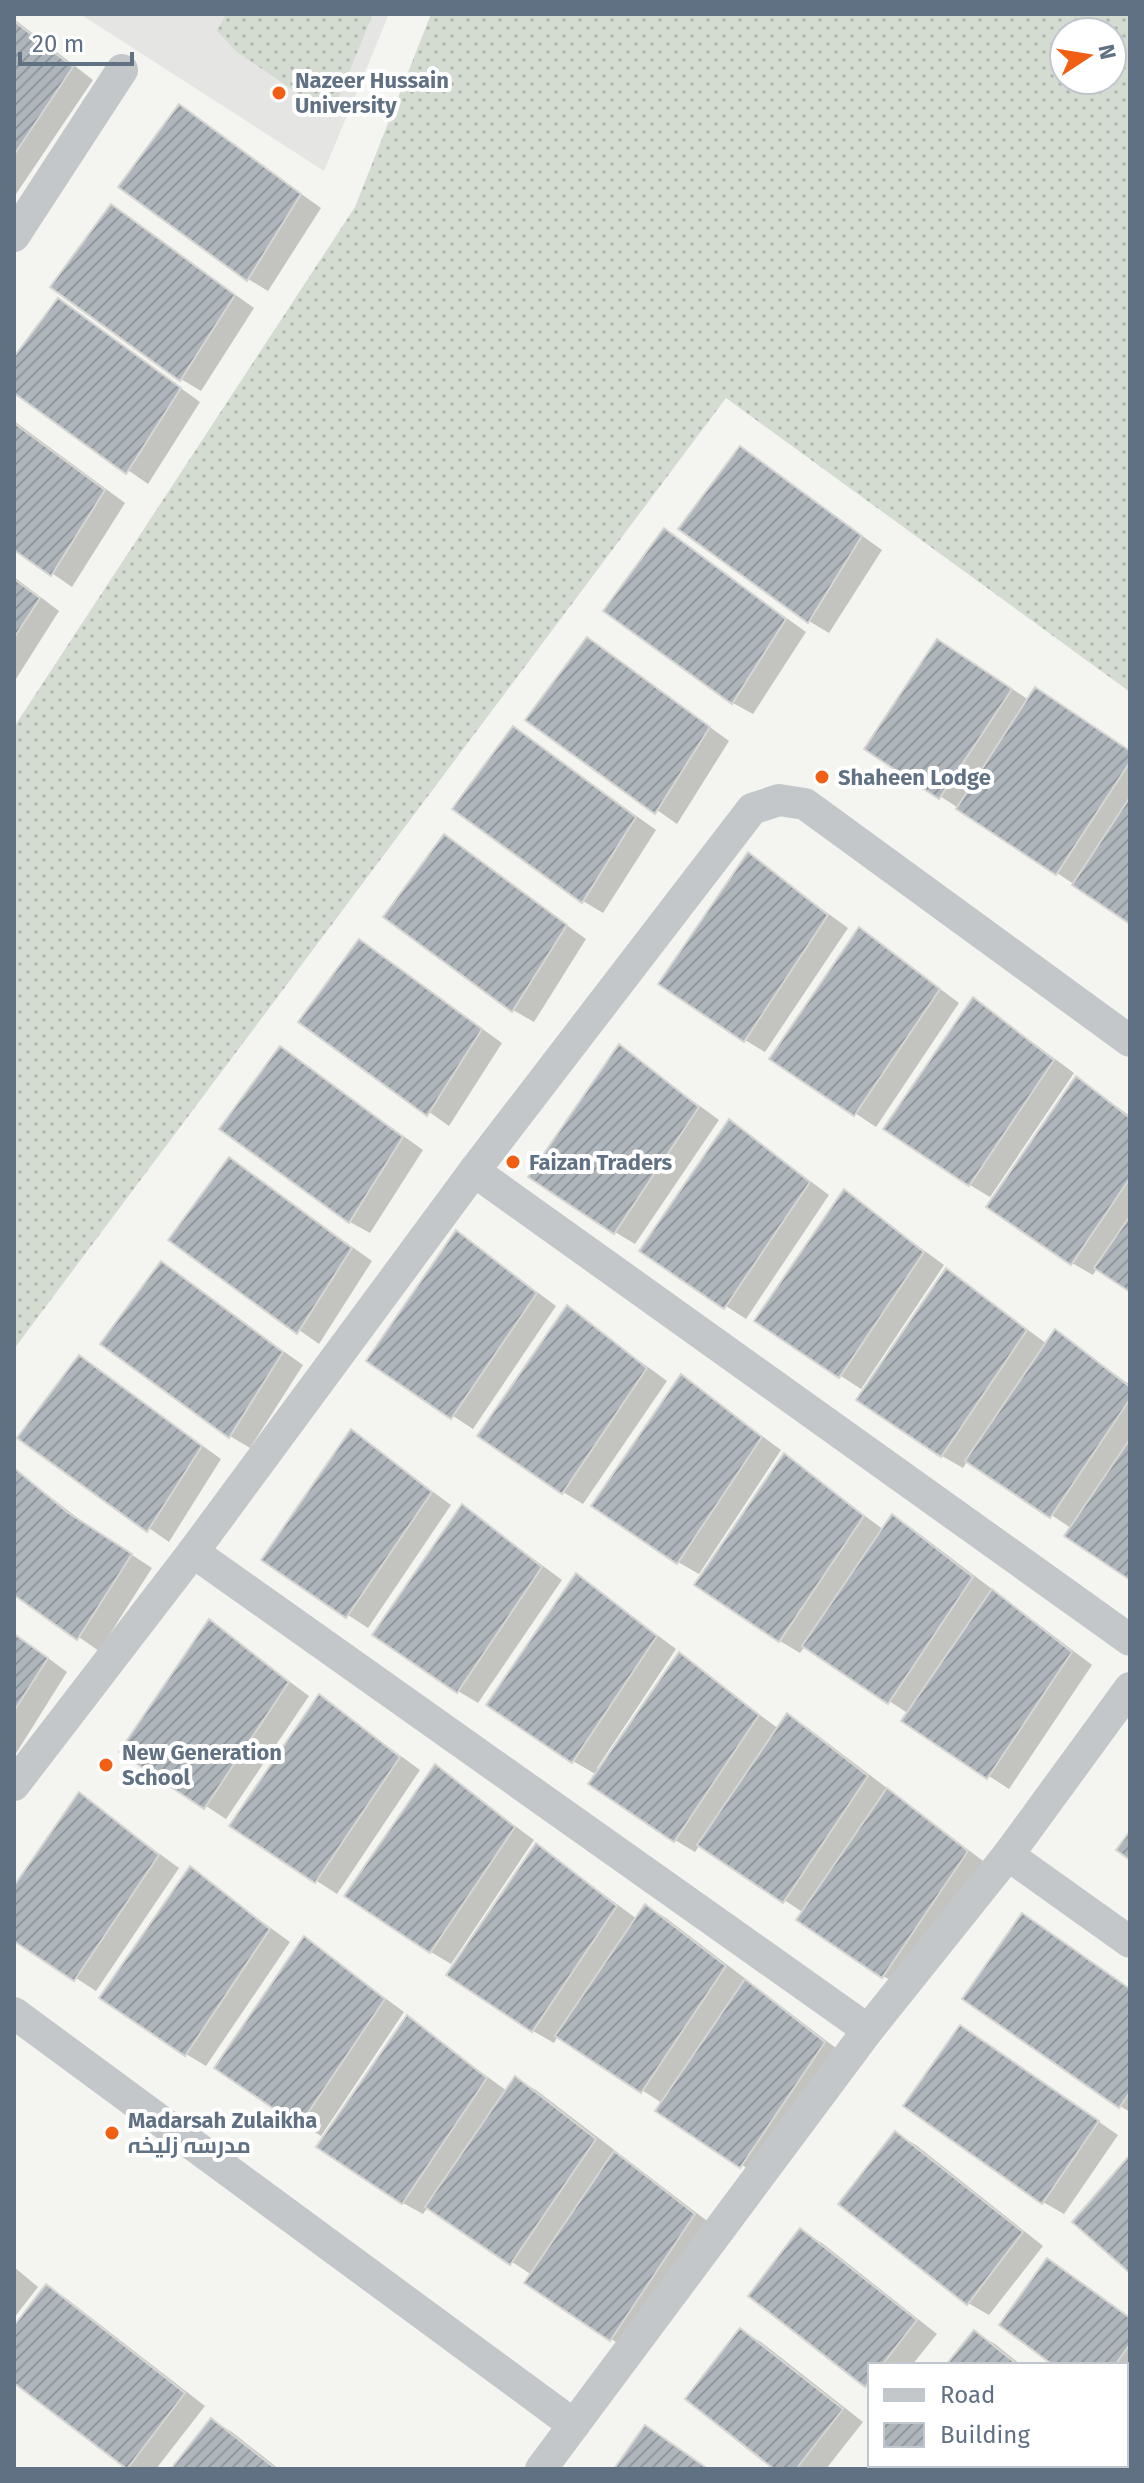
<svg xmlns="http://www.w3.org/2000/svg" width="1144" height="2483" font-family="'Fira Sans',Cairo,sans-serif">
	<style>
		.built { fill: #e5e6e4 }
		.grass { fill: url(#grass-dots); fill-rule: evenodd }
		.shadow { fill: #0003 }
		.building { fill: url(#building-hatch); stroke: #d5d6d3; stroke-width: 2 }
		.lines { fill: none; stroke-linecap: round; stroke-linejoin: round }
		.minor { stroke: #c3c7ca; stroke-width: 32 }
		.poi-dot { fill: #f15f14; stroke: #fff; stroke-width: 3 }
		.labels { text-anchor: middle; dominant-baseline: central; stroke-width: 8; stroke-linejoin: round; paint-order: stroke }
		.poi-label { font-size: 22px; font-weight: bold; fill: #617184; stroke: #fff; text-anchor: start }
	</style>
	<defs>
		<pattern id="grass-dots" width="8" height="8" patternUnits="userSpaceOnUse" patternTransform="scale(2)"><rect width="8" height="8" fill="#d4dcd1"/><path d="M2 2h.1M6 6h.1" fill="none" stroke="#afb7af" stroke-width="1.8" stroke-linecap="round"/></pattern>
		<pattern id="building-hatch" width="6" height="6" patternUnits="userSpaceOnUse" patternTransform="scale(2)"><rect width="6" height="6" fill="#aeb5bb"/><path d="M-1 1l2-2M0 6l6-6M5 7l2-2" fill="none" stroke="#91989e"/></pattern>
	</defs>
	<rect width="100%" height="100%" fill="#f4f5f0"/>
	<polygon class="built" points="80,14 389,14 324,171"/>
	<g class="grass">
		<polygon points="226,14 373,14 331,116 237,52 217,31"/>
		<path d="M431 14H1130V692L726 398 14 1349V727L355 207ZM1064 32H1112V80H1064Z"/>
	</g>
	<g class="shadow">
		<polygon points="14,19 93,80 14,197"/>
		<polygon points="179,107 321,208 268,291 248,279"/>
		<polygon points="112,207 254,308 201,391 181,379"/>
		<polygon points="59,300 200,402 148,484 14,391 14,360"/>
		<polygon points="14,421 125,503 72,587 14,547"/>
		<polygon points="740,448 882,550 829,633 809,621"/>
		<polygon points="664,530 806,632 753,714 733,703"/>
		<polygon points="14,577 59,611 14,682"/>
		<polygon points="588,639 729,741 677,824 528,719"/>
		<polygon points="958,653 1029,700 1056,702 1130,751 1130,921 867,748"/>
		<polygon points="514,728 656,830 603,913 583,901"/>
		<polygon points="444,837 586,939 534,1022 513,1010"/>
		<polygon points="748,855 848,928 765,1052 745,1040"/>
		<polygon points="860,929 959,1003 876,1127 772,1058"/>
		<polygon points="360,941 502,1043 449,1126 301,1021"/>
		<polygon points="974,999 1074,1073 990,1197 970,1185"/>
		<polygon points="619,1047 719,1120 635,1244 615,1232"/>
		<polygon points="281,1049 423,1150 370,1233 350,1222"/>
		<polygon points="1077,1078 1130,1116 1130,1290 1097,1268 1093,1275 1072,1263"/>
		<polygon points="730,1122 829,1195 746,1319 642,1251"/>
		<polygon points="229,1159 372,1261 319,1344 170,1239"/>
		<polygon points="844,1192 944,1265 861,1389 756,1321"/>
		<polygon points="457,1233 556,1306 473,1429 369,1361"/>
		<polygon points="161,1264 303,1365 250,1448 230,1436"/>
		<polygon points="947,1270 1047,1344 1055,1331 1130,1385 1130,1578 1071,1528 968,1460 963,1468 942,1456 859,1399"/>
		<polygon points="567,1308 667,1381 583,1504 563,1492"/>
		<polygon points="79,1357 221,1459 169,1542 20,1438"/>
		<polygon points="682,1377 781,1450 699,1574 678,1562"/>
		<polygon points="352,1432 451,1505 368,1628 264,1560"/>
		<polygon points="784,1456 884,1530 893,1517 913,1529 1092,1665 1009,1789 904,1721 909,1714 805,1646 800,1653 780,1641"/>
		<polygon points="14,1469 88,1526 152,1568 99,1651 14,1592"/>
		<polygon points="462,1506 562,1580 478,1703 458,1691"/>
		<polygon points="577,1576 676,1649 597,1768 600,1770 679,1655 779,1729 788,1716 808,1728 987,1864 904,1988 883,1976 804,1913 700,1845 695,1852 675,1840 597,1775 573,1761"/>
		<polygon points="209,1622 309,1696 226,1819 122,1751"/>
		<polygon points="14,1633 67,1672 15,1755 14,1755"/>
		<polygon points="320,1697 420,1770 337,1894 232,1826"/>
		<polygon points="435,1767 534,1840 451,1964 431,1952"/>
		<polygon points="79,1795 179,1868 96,1991 14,1938 14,1890"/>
		<polygon points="537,1845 637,1919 646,1906 666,1918 845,2055 762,2178 658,2110 662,2103 558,2036 554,2043 533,2031 449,1974"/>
		<polygon points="190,1869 290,1942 206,2066 186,2054"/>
		<polygon points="1043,1928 1130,1989 1130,2112 1120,2106"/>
		<polygon points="305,1939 404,2012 321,2136 217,2068"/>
		<polygon points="407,2018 507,2091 516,2079 536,2090 715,2227 631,2351 611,2339 532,2275 428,2207 423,2214 403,2203"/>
		<polygon points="961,2027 1118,2135 1064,2214 1043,2202"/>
		<polygon points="895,2133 916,2145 1043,2246 989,2315 968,2303"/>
		<polygon points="801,2231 822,2243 937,2334 912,2365 870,2365 870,2388 866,2386"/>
		<polygon points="1048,2260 1130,2317 1130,2384 1126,2390 1126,2365 1056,2365"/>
		<polygon points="14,2267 38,2287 14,2318"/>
		<polygon points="47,2287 67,2299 205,2406 156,2469 127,2469 14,2380 14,2329"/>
		<polygon points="741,2331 761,2342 863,2422 826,2469 777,2469"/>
		<polygon points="974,2332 995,2344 1021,2365 949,2365"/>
		<polygon points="211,2420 232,2432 279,2469 174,2469"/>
		<polygon points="989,2465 1121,2465 1118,2469 994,2469"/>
	</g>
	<g class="building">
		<polygon points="14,21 73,67 14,155"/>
		<polygon points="179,104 301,194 247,281 118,187"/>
		<polygon points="111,204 235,295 180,381 50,287"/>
		<polygon points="58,298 181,388 126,474 14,393 14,357"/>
		<polygon points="14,423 105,490 51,576 14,550"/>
		<polygon points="740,446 862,536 808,623 678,529"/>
		<polygon points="664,528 786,619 732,704 603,611"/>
		<polygon points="14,579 40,598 14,638"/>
		<polygon points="587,637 710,727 655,814 525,720"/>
		<polygon points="937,639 1012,689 939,799 864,749"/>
		<polygon points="1035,687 1130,751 1130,762 1056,875 956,809"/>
		<polygon points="513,726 636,817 582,903 452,809"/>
		<polygon points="1130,797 1130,924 1072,885"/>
		<polygon points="444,834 567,925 512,1012 383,917"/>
		<polygon points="748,852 828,915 744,1042 658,984"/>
		<polygon points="859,927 940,989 854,1116 769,1059"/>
		<polygon points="359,939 482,1029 427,1116 298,1022"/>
		<polygon points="973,997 1054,1060 969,1186 883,1129"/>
		<polygon points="619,1044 699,1107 614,1234 528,1177"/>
		<polygon points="280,1046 403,1137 349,1223 219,1129"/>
		<polygon points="1076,1076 1130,1118 1130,1178 1071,1265 986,1207"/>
		<polygon points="729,1119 810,1182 724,1309 639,1251"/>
		<polygon points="229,1157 352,1248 297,1334 168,1240"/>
		<polygon points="844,1189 924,1252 839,1378 754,1321"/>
		<polygon points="1130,1216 1130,1292 1094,1268"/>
		<polygon points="456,1230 537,1293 451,1419 366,1361"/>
		<polygon points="161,1261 283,1352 229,1438 100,1344"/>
		<polygon points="946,1268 1027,1330 941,1457 856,1400"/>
		<polygon points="567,1305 647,1368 562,1494 477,1436"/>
		<polygon points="1055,1329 1130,1387 1130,1399 1050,1518 965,1461"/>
		<polygon points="79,1355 202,1446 147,1532 17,1438"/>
		<polygon points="681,1374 762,1437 677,1564 591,1506"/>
		<polygon points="351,1429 432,1492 346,1618 261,1560"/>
		<polygon points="1130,1439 1130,1580 1064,1536"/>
		<polygon points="784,1453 864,1516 779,1642 694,1585"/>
		<polygon points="14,1468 67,1512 132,1554 77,1640 14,1595"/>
		<polygon points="462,1504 542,1567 457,1693 372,1635"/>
		<polygon points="892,1514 973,1577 888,1704 802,1646"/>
		<polygon points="576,1573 657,1636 572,1763 486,1705"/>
		<polygon points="992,1589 1072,1652 987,1779 901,1721"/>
		<polygon points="209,1619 289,1682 204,1809 119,1752"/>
		<polygon points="14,1634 48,1658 14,1711"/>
		<polygon points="679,1652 759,1715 674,1842 588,1784"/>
		<polygon points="319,1694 400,1757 315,1883 229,1826"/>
		<polygon points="787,1713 868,1776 783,1903 697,1845"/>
		<polygon points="435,1764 515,1827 430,1953 344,1896"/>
		<polygon points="887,1788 968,1851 882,1978 796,1920"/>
		<polygon points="79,1792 159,1855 74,1981 14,1941 14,1886"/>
		<polygon points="1130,1831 1130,1860 1116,1850"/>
		<polygon points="536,1843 617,1906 532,2032 446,1975"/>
		<polygon points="190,1866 270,1929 185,2056 99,1998"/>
		<polygon points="645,1904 726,1966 641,2093 555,2036"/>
		<polygon points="1022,1913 1130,1989 1130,2092 1119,2108 962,1999"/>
		<polygon points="304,1936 385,1999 299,2126 214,2068"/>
		<polygon points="745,1979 825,2042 740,2168 655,2111"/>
		<polygon points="407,2015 487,2078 402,2204 316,2147"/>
		<polygon points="960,2025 1099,2121 1042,2204 903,2106"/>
		<polygon points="515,2076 596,2139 510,2265 425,2207"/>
		<polygon points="895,2131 1023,2232 967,2305 838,2204"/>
		<polygon points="614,2151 695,2214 610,2341 524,2283"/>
		<polygon points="1130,2155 1130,2273 1072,2222"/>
		<polygon points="800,2228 917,2320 882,2365 870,2365 870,2380 865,2387 748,2296"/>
		<polygon points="1047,2258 1130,2318 1130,2344 1115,2365 1053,2365 999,2325"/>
		<polygon points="46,2284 185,2393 127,2469 14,2383 14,2326"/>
		<polygon points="740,2328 843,2409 796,2469 774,2469 685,2399"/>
		<polygon points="974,2330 1018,2365 946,2365"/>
		<polygon points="211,2418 276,2469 171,2469"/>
		<polygon points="645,2425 708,2469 614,2469"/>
		<polygon points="883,2465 921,2465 926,2469 880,2469"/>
		<polygon points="986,2465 1091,2465 1088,2469 991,2469"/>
	</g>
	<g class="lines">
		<g class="minor">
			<polyline points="14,236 122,70"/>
			<polyline points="474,1171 1130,1640"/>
			<polyline points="193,1552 868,2030"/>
			<polyline points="14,1785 193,1552 474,1171 752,809 779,800 805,804 1130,1041"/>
			<polyline points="1008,1855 1130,1942"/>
			<polyline points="14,2013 574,2425"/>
			<polyline points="541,2469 868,2030 1008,1855 1130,1688"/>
		</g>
	</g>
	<g class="poi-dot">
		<circle cx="279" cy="93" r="8"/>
		<circle cx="822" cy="777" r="8"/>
		<circle cx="513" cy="1162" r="8"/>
		<circle cx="106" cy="1765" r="8"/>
		<circle cx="112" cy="2133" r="8"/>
	</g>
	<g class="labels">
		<g class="poi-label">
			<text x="295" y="80">Nazeer Hussain<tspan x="295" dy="25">University</tspan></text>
			<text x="838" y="777">Shaheen Lodge</text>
			<text x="529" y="1162">Faizan Traders</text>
			<text x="122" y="1752">New Generation<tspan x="122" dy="25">School</tspan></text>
			<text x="128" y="2120">Madarsah Zulaikha<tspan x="128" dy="25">مدرسہ زلیخہ</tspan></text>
		</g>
	</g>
	<rect width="1144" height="2483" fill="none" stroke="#617184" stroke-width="32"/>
	<rect x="868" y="2363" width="260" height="104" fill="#ffffff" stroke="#c0c6ce" stroke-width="2"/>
	<rect x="884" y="2389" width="40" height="12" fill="#c3c7ca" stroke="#c0c6ce" stroke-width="2"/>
	<text x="940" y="2403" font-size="24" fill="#617184">Road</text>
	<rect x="884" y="2423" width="40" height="24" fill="url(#building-hatch)" stroke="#c0c6ce" stroke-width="2"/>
	<text x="940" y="2443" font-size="24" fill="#617184">Building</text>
	<g transform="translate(1088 56) rotate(78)"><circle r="38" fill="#ffffff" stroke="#c0c6ce" stroke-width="2"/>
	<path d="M0-6L14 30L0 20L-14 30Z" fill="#f15f14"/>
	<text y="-12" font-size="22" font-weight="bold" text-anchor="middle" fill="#617184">N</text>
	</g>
	<path d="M20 52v12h112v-12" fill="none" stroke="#617184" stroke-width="4"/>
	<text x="32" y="52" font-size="24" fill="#617184" stroke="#ffffff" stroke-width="6" paint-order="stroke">20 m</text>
</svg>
